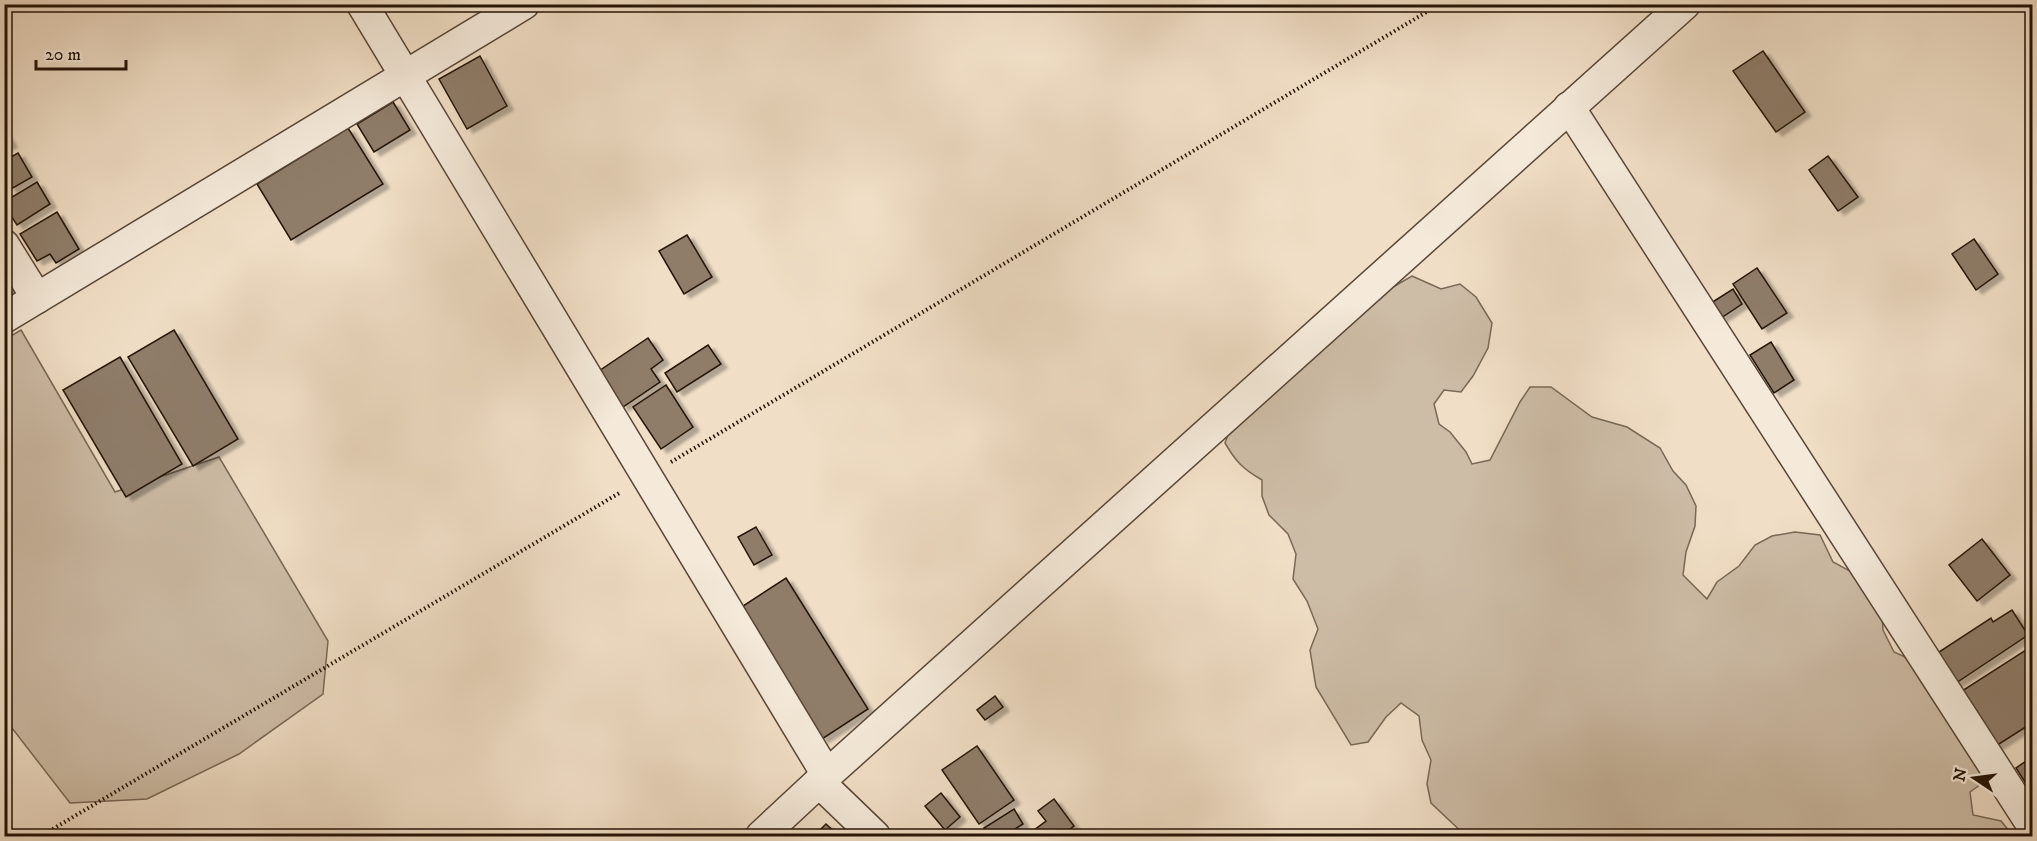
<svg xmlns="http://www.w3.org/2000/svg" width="2037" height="841" font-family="'IM FELL DW Pica',serif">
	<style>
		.green { fill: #cdbca6; stroke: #796856; stroke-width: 1.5 }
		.building { fill: #8f7d6a; stroke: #251407; stroke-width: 1.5; filter: url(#shadow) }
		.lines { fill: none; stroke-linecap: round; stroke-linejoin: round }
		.minor-casing { stroke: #584637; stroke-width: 33 }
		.path { stroke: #251407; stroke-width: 4; stroke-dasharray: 1.5 3; stroke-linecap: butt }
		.minor { stroke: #f5eada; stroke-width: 30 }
	</style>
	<defs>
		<filter id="shadow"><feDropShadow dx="6" dy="4" stdDeviation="1.5" flood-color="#0004"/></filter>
	</defs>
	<rect width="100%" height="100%" fill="#f0dec6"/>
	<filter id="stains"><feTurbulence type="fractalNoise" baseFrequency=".00333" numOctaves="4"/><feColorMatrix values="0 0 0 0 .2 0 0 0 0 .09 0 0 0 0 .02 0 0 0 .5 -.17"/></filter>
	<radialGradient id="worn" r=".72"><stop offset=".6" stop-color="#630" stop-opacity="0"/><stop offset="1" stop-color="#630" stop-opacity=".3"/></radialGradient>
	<g class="green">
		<path d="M1412 276 1441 289 1460 284 1476 297 1492 323 1488 348 1473 376 1461 392 1444 390 1434 404 1439 424 1450 432 1466 452 1472 464 1490 460 1520 402 1530 387H1551L1592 417 1627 427 1660 448 1673 471 1686 485 1696 506 1695 526 1686 552 1683 575 1707 599 1717 582 1739 566 1755 545 1772 536 1795 532 1820 535 1833 562 1861 577 1882 613 1883 630 1894 652 1916 662 1971 743 1984 782 1970 792 1973 815 2001 821 2010 832 2009 836H1466L1431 803 1427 784 1431 760 1422 740 1419 716 1401 703 1386 717 1368 742 1351 745 1316 687 1310 650 1318 629 1307 601 1293 579 1296 554 1288 534 1269 515 1262 496V480C1243 469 1236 462 1225 443L1233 421 1369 305 1393 287Z"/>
		<polygon points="21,330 115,492 219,457 328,641 323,694 239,754 147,799 70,803 5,719 4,340"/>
	</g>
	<g class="building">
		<polygon points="1763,51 1805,112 1776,132 1733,71"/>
		<polygon points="480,56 507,106 467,129 439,79"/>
		<polygon points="393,102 410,130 374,152 357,124"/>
		<polygon points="348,128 383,184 291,240 257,184"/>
		<polygon points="4,132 11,143 4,147"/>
		<polygon points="18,153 32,177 11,189 4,177 4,161"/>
		<polygon points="1828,156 1858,197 1838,211 1809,170"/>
		<polygon points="37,182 50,204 17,225 4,205 4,202"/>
		<polygon points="57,212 79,249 56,263 50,254 37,261 20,234"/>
		<polygon points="687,235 712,277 684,294 659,251"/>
		<polygon points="1974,239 1998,274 1976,290 1952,254"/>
		<polygon points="4,268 15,286 4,292"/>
		<polygon points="1757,268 1787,313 1762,329 1733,284"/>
		<polygon points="1733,289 1742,304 1721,318 1711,303"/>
		<polygon points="174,330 238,439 193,466 128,357"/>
		<polygon points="648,338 663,360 651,369 660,382 623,407 599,371"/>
		<polygon points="1771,342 1794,380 1774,393 1750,355"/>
		<polygon points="708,345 721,364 677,392 665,373"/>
		<polygon points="120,357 182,464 126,497 63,390"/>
		<polygon points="666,385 693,427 661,449 633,407"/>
		<polygon points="756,527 772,555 754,565 738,537"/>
		<polygon points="1982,539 2010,575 1977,601 1949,565"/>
		<polygon points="786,578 868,709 822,739 740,608"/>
		<polygon points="2012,610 2028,635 1956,683 1936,654 1991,618 1993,622"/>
		<polygon points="2032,646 2032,723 1996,746 1962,691"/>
		<polygon points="995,696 1003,707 985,720 977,710"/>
		<polygon points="977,746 1014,800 979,824 942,770"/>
		<polygon points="2032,757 2032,793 2016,768"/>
		<polygon points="941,793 960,817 945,830 925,806"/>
		<polygon points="1054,799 1074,826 1061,836 1026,836 1046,821 1038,811"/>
		<polygon points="1014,809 1023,824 1004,836 989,836 984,828"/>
		<polygon points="826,824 839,836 814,836"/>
	</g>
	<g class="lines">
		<defs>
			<g id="minor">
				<polyline points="362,4 827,775"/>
				<polyline points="1569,107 2032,825"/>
				<polyline points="4,245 37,298"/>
				<polyline points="4,318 524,4"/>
				<polyline points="819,782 875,836"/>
				<polyline points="761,836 819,782 1685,4"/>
			</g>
		</defs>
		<use href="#minor" class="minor-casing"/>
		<g class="path">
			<polyline points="671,462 1440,4"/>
			<polyline points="41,836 621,492"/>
		</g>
		<use href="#minor" class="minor"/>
	</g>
	<rect width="2037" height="841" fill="none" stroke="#f0dec6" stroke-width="24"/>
	<rect x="6" y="6" width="2025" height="829" fill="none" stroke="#251407" stroke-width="3"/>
	<rect x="12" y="12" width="2013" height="817" fill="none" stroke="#251407" stroke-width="1.5"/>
	<g transform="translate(1974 778) rotate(283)" stroke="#f5eada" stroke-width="4.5" paint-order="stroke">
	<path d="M0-4.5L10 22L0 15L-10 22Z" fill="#251407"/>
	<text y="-9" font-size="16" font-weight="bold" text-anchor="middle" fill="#251407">N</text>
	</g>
	<path d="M36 60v9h90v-9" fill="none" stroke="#251407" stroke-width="3"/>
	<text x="45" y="60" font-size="18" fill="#251407" stroke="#f5eada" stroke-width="4.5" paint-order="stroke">20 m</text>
	<rect width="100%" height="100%" filter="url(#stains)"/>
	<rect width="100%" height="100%" fill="url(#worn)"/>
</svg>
